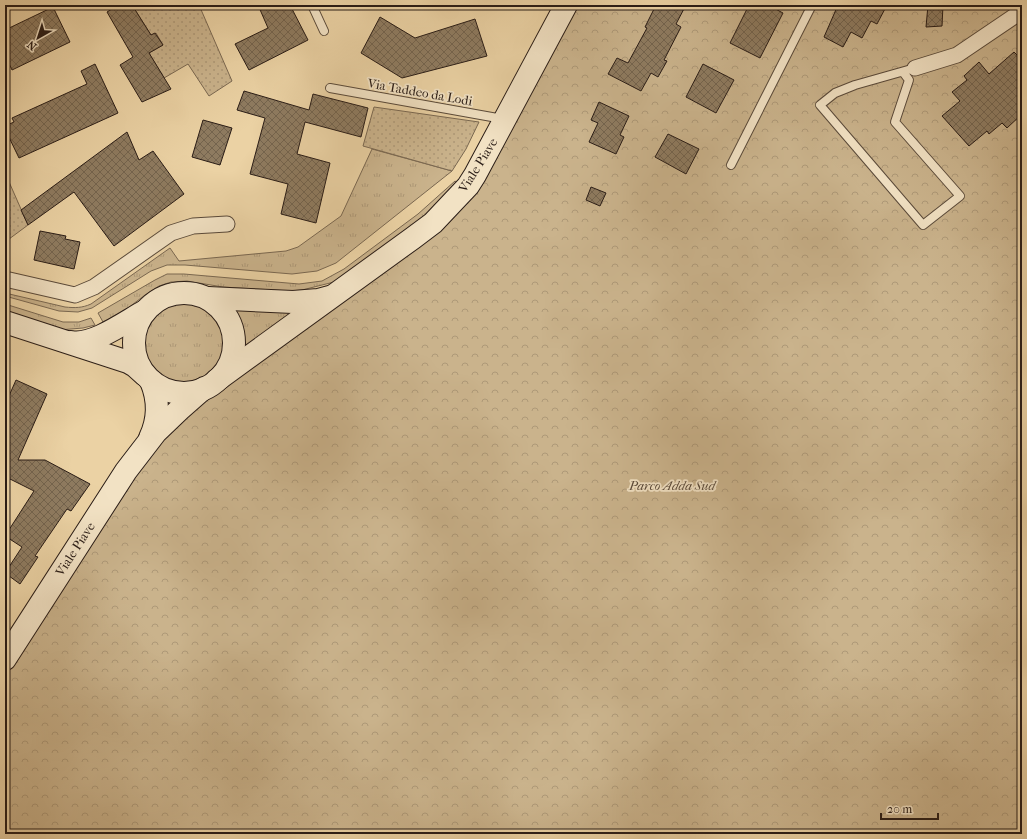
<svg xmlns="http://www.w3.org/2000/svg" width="1027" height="839" font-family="'IM FELL French Canon',serif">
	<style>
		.grass { fill: url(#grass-tufts); stroke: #7a6851 }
		.park { fill: url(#park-crowns); stroke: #7a6851 }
		.garden { fill: url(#garden-dots); stroke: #7a6851 }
		.building { fill: url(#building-cross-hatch); stroke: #291c16 }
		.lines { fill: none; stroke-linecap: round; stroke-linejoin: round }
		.lane-casing { stroke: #5a4a3a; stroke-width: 10 }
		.street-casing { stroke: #5a4a3a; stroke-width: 17 }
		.secondary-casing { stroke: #291c16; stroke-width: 24 }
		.lane { stroke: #f2e2c4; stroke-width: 8 }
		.street { stroke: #f2e2c4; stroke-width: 15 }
		.secondary { stroke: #f2e2c4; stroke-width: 22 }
		.labels { text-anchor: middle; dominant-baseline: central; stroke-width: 3.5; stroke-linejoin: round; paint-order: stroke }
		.street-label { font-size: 13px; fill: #291c16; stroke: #f2e2c4 }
		.park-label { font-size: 13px; font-style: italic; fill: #594939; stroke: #f2e2c4 }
	</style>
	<defs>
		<pattern id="grass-tufts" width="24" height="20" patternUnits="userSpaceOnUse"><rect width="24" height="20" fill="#cab38c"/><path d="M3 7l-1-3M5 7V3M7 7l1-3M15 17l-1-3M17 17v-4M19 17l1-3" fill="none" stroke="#ae9978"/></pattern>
		<pattern id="park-crowns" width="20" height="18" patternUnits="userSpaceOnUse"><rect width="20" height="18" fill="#cab38c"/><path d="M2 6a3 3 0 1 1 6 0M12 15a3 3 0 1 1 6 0" fill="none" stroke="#ae9978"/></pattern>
		<pattern id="garden-dots" width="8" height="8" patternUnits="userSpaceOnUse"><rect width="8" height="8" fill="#cab38c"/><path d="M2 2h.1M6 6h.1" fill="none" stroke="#ae9978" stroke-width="1.8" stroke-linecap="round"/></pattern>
		<pattern id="building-cross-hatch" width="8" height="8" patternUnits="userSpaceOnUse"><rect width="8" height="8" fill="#8e7b60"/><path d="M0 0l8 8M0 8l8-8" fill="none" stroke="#74644e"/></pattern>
	</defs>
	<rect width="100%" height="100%" fill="#ebd2a4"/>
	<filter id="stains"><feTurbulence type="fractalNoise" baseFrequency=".005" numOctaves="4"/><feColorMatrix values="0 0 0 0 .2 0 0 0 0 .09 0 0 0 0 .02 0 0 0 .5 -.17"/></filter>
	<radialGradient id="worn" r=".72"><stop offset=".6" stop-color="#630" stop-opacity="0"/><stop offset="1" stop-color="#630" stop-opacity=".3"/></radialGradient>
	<g class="grass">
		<path d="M372 149 452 171 336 263 317 271 292 274 185 265H167L151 271 92 308 78 312 59 311 5 296V293L65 307C75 308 82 308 91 304L170 248 179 261 286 251 298 247 341 216Z"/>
		<polygon points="455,181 458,183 431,213 338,281 302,290 290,291 223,287 187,281 171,282 159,286 145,295 120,314 103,322 98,313 155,280 167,274 184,274 299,284 322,281 344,269 418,214"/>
		<circle cx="183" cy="342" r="41"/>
		<polygon points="5,304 63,322 79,322 91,318 95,325 83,328 59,330 5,314"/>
		<path d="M223 304H309L237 357C241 336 236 321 223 304Z"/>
	</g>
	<polygon class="park" points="577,5 1022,5 1022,834 5,834 5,671 153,447 205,397 422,239"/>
	<g class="garden">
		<polygon points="135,5 199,5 232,81 209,96 188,64 164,78 149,53 163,45 156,33 151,35 134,8 136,7"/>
		<polygon points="374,107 479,122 466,149 452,171 363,146"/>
		<polygon points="6,175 28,225 5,242 5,176"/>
	</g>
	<g class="building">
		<polygon points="118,5 132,5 151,35 155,33 163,45 149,53 171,89 142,102 120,65 133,57 107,12"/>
		<polygon points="258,5 290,5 308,40 249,70 235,44 268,28"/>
		<polygon points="656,5 686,5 676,24 681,27 664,60 667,61 658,77 651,73 641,91 608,74 617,58 628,63 647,28 645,27"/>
		<polygon points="749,5 768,5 783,13 760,58 730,43"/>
		<polygon points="838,5 887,5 877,24 871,21 862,38 851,32 843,47 824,37"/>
		<polygon points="928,5 943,5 942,26 926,27"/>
		<polygon points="53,7 70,42 12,70 5,55 5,30"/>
		<polygon points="380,17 415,38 475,19 487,56 402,78 361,53"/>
		<polygon points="1014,52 1022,60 1022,114 1007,128 1002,123 989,134 987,131 969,146 942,116 960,101 952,92 967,80 964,76 979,62 989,74"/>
		<polygon points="95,64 118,113 19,158 5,129 5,126 14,122 12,118 87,84 81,71"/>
		<polygon points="703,64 734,80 716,113 686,97"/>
		<polygon points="244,91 309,110 313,94 368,108 361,137 305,122 297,154 330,163 316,223 281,214 288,184 250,174 265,118 237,110"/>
		<polygon points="599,102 629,116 620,135 624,137 616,154 589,142 598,123 591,120"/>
		<polygon points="203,120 232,128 220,165 192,157"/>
		<polygon points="127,132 139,160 153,151 184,194 114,246 74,192 28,225 21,210"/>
		<polygon points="668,134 699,149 686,174 655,157"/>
		<polygon points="591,187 606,193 600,206 586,200"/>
		<polygon points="40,231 66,236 65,239 80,242 74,269 34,260"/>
		<polygon points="16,380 47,394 18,460 45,460 90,484 71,511 67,509 35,556 38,557 20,584 5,573 22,547 5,536 34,491 10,479 5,490 5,405"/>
	</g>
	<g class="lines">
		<defs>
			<g id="lane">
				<polyline points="312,5 324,31"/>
				<polyline points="903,72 909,80 895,122 960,196 923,225 820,105 835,93 855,85 915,68"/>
				<polyline points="330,88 503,119"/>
				<polyline points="731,165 812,5"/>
			</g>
			<g id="street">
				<polyline points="915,68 957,55 1022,11"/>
				<polyline points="5,279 75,295 94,287 171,233 193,226 227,224"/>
			</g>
			<g id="secondary">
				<circle cx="184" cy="343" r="50"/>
				<polyline points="208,298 293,302 318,300 329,297"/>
				<polyline points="5,322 128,362 135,366 145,375"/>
				<path d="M71 342C93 346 125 322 145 311"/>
				<polyline points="217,380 413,238 433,223 450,205 468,186 475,175 566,5"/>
				<path d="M150 438C159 419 159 400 151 381"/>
				<polyline points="5,659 126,471 156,432 179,410 204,388"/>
			</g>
		</defs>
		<use href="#lane" class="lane-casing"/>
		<use href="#street" class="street-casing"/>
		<use href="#secondary" class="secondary-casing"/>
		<use href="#lane" class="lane"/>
		<use href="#street" class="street"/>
		<use href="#secondary" class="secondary"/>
	</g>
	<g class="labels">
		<g class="street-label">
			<text transform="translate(420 92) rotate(10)">Via Taddeo da Lodi</text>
			<text transform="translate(478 165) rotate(-58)">Viale Piave</text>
			<text transform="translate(75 549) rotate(-57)">Viale Piave</text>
		</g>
		<g class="park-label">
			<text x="672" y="485">Parco Adda Sud</text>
		</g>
	</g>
	<rect width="1027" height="839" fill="none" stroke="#ebd2a4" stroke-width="20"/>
	<rect x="6" y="6" width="1015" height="827" fill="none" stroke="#291c16" stroke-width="2"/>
	<rect x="10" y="10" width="1007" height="819" fill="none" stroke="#291c16"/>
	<g transform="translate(38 38) rotate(219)" stroke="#f2e2c4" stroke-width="3" paint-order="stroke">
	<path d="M0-3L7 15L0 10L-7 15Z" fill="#291c16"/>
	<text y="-6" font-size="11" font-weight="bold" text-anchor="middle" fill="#291c16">N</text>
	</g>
	<path d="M881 813v6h57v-6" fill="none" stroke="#291c16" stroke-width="2"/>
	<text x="887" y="813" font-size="12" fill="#291c16" stroke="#f2e2c4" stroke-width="3" paint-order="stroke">20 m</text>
	<rect width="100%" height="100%" filter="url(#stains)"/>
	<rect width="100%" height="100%" fill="url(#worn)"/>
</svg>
